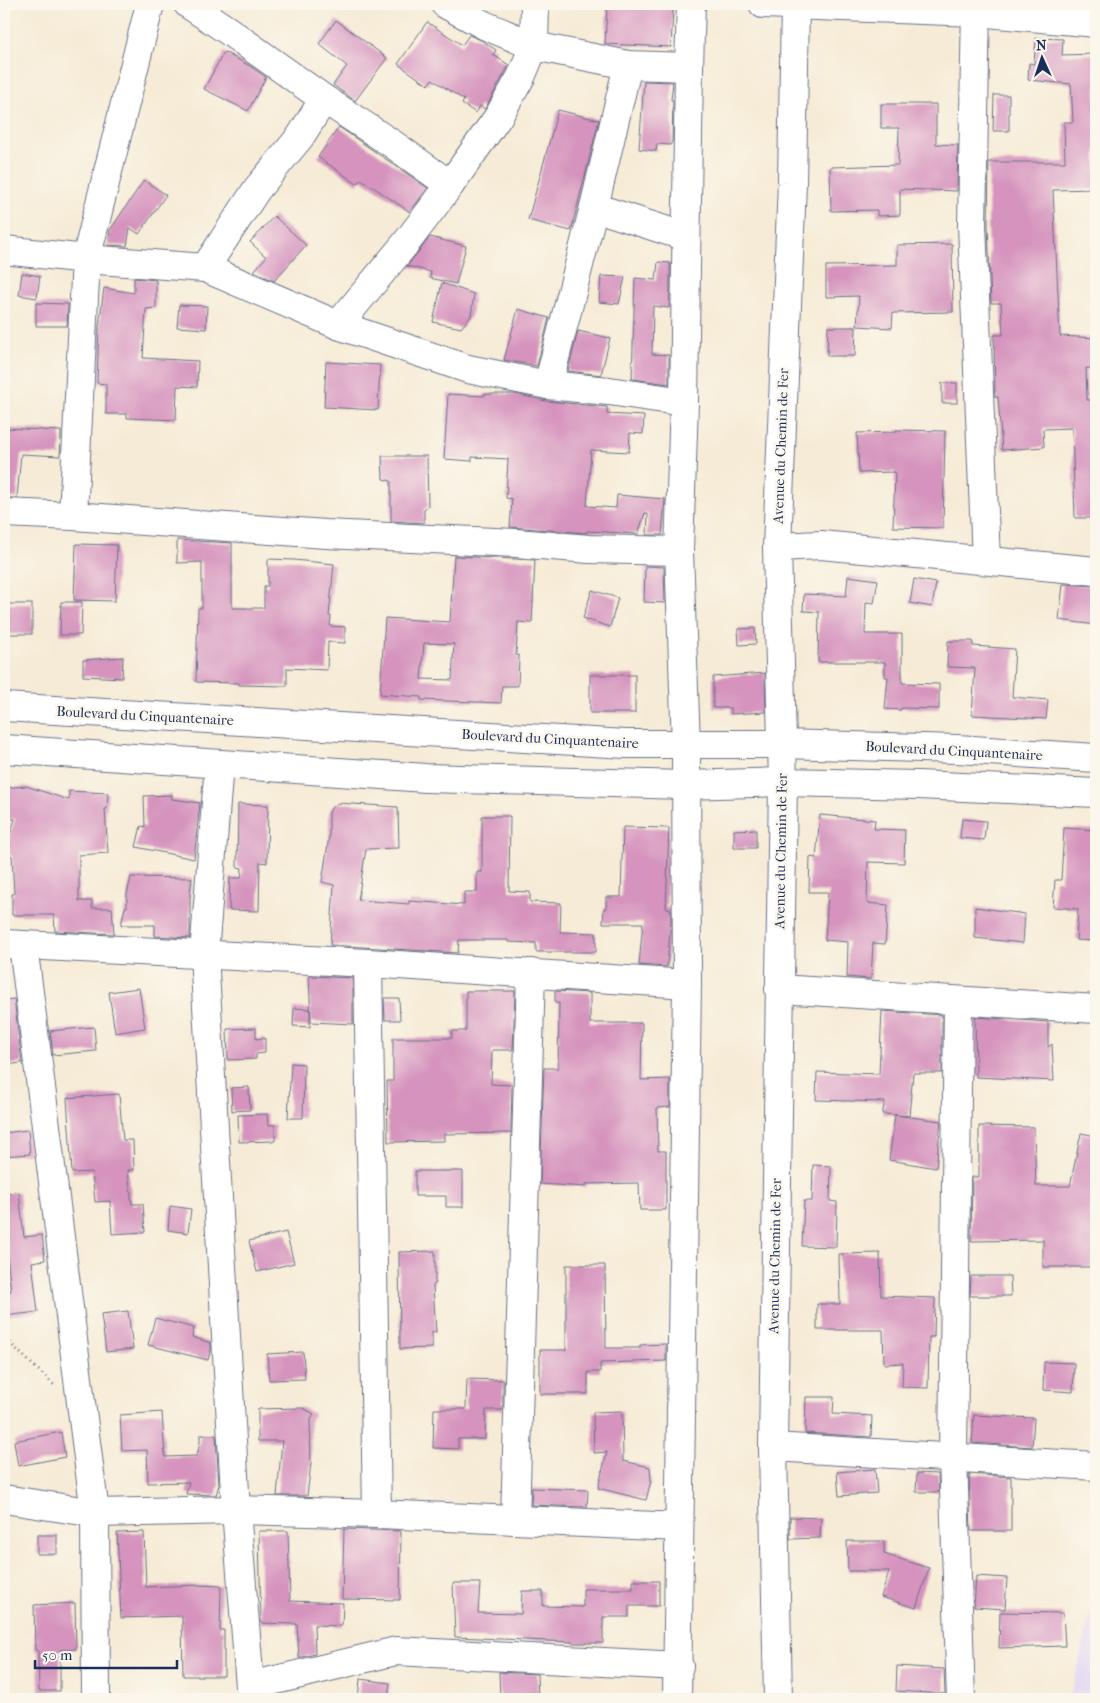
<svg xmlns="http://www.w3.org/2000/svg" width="1100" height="1703" font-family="'IM FELL French Canon',serif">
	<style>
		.built { fill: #e0d4f4 }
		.building { fill: #d593bd; fill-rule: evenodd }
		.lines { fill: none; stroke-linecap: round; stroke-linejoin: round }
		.minor-casing { stroke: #687188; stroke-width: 30 }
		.major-casing { stroke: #687188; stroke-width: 30 }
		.path { stroke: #687188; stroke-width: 3; stroke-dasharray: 1 4; stroke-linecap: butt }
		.minor { stroke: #fff; stroke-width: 28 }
		.major { stroke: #fff; stroke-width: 28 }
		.labels { text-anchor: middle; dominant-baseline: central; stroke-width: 5; stroke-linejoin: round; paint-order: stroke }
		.street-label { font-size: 14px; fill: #1b2f5e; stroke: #fbf7ec }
	</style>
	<rect width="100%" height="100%" fill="#fbf7ec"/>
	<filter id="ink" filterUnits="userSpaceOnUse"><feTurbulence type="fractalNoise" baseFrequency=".02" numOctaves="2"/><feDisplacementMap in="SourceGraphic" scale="10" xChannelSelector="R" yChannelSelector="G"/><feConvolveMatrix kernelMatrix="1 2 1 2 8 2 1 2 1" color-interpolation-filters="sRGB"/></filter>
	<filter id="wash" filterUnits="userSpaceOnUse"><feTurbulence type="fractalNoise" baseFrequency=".0096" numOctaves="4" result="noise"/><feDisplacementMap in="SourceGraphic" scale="20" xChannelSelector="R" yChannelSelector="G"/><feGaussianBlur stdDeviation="1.12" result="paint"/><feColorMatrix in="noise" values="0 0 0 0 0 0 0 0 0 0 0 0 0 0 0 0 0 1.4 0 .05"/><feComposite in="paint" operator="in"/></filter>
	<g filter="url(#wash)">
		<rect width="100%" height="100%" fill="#f6ebd6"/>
		<polygon class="built" points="1096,1590 1096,1699 1070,1699"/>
		<g id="blocks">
			<g class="building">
				<polygon points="607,6 673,9 671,47 605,44"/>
				<polygon points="336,20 387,58 355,101 333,85 347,66 319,44"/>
				<polygon points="427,22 462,45 469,35 481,40 496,50 493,55 509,65 485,109 480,106 476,113 462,104 464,100 432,79 428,85 398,64"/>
				<polygon points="1036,38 1063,39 1062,55 1096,54 1096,189 1053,190 1060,336 1096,338 1096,369 1086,368 1087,400 1096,400 1096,518 1075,518 1072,428 1043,429 1044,447 1002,450 998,397 995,397 994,335 1003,335 1001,303 991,303 988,225 989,162 1065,162 1064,122 1073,122 1071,84 1028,80 1029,63 1034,64"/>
				<polygon points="224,52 250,66 266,77 248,111 204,89"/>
				<polygon points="644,81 673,82 671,100 673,100 672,142 670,145 657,144 656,151 639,149"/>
				<polygon points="994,95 1009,95 1009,131 993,131"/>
				<polygon points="881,104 936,104 936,144 958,145 957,191 900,189 900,215 877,216 877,210 831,211 830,167 898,165 899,128 881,128"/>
				<polygon points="558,110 599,120 571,231 528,220"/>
				<polygon points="339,127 428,188 410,212 361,179 357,184 318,157"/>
				<polygon points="144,180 166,195 139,234 130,228 127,246 108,245 110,230"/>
				<polygon points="274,216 306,245 274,281 254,271 266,257 250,242"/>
				<polygon points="430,237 466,246 456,284 430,278 431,272 407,266"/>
				<polygon points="952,244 953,312 893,313 892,328 857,326 859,296 826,297 826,266 897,265 897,245"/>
				<polygon points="658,262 670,263 670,290 669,308 653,306 652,354 669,355 669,384 632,379 635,278 656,280"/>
				<polygon points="22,273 40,276 37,298 19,295"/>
				<polygon points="601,276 625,277 619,304 599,302"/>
				<polygon points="134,278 156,280 156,308 146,309 143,358 198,361 197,387 177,386 176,420 127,418 127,414 106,414 106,384 97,383 99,326 104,288 134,293"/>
				<polygon points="442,283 474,294 471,316 461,328 433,322"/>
				<polygon points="36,303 68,304 67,326 36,326"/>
				<polygon points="179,305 207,306 206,329 177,327"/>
				<polygon points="518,309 549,318 537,366 504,360"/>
				<polygon points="828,327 856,327 855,356 827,356"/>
				<polygon points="578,331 610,338 601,375 568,371"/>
				<polygon points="326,362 380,365 378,410 324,407"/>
				<rect x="942" y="383" width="15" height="20"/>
				<polygon points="448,394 484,396 484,394 515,394 546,401 607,407 607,414 644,416 643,434 630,433 629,452 591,450 587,506 616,508 617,495 665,499 662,535 647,535 648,514 645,513 638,534 587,531 587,533 510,527 512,499 506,498 508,459 472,457 472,461 444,459"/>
				<polygon points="4,428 61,431 60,456 21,454 17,498 4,498"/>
				<polygon points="896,430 945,431 943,528 893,527 895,472 859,473 857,433 896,432"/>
				<polygon points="382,456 427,456 428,506 424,509 424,523 391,521 391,481 383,479"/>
				<polygon points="177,540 232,543 232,608 264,608 264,586 268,586 268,559 294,560 334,564 329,616 331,616 330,626 345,627 345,643 328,642 327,670 287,668 287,686 239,685 239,683 196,682 198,608 202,608 202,562 177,563"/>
				<polygon points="76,544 117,545 115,601 74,600"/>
				<path d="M454 556 535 560 532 623 518 622 516 655H519L518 686H502L501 703 421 700V697L380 694 385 618 450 622ZM424 643 454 644 452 680 421 679Z"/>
				<polygon points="645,566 664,567 665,603 644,602"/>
				<polygon points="848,576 878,580 874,603 866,602 865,634 902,634 902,683 939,684 939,709 901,708 901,710 885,709 888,677 885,677 885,662 818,662 819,612 803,611 804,594 846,596"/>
				<polygon points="914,579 936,583 932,607 910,603"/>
				<polygon points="1063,584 1096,586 1096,625 1059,620"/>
				<polygon points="592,590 618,598 610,627 583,618"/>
				<polygon points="61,602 82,602 81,635 60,635"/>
				<rect x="6" y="604" width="26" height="30"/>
				<polygon points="755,628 756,644 739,645 738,629"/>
				<polygon points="948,641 973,641 973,646 1015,649 1012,697 1048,700 1046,719 972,715 975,668 947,667"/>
				<polygon points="123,657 122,678 83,676 83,660"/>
				<polygon points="765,673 766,712 731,714 731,708 713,708 713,677"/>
				<rect x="590" y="675" width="45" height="38"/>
				<polygon points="26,786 69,800 69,791 108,793 107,809 105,809 108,853 79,855 79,901 92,901 92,908 112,908 114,934 55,931 54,915 12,915 12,894 14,894 12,856 4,853 15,819 4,819 4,788"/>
				<polygon points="172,795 172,799 200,803 194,859 136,847 141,826 145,827 144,796"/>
				<polygon points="338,803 398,807 399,848 366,849 358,900 409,904 409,901 464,905 464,892 477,892 477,872 482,872 482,816 510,816 509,891 530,892 530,902 561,903 560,932 596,933 596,952 536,952 536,943 508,942 508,940 459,940 458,953 330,945 334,885 322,882 329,837 329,813 331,808"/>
				<polygon points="238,804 268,805 267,863 260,862 259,911 229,910 230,878 241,878 242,868 237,867"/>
				<polygon points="820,815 875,820 874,829 905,830 904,863 868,862 867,903 888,905 885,944 873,943 871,979 847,977 848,942 825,940 828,892 809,892 810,857 816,858"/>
				<polygon points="962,819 986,821 984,840 960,838"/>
				<polygon points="623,827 669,828 666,908 671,909 671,921 667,967 639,965 643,923 603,923 604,908 606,908 606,897 621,897"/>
				<polygon points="1064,828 1096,830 1095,921 1096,921 1096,941 1076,940 1078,909 1053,907 1055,880 1061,880"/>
				<polygon points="756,829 756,848 734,848 734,830"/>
				<polygon points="131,877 192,878 190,893 190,938 155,936 155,925 121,925 125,907 127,907 127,894"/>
				<polygon points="975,907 1025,914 1023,943 975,938"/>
				<polygon points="309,976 353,978 353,1024 311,1022"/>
				<polygon points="139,988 145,1028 115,1033 109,992"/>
				<polygon points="466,991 515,991 513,1050 492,1050 491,1084 512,1085 511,1133 444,1134 444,1141 388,1142 387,1081 393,1081 393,1038 452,1038 452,1031 466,1031"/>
				<polygon points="555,991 590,993 590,1023 642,1023 641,1080 670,1079 670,1107 657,1108 658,1151 666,1151 666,1210 640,1210 639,1183 586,1184 586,1187 540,1184 544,1068 558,1068 559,1003 555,1003"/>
				<polygon points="384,998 399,998 400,1020 385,1020"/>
				<polygon points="14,999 22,1063 5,1065 4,1000"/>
				<polygon points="294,1008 310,1009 310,1027 293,1026"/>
				<polygon points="882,1011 942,1015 942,1073 913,1073 909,1116 882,1114 885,1102 816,1100 817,1072 879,1074"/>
				<polygon points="975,1017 1048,1022 1048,1047 1052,1044 1054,1081 976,1077"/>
				<polygon points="94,1027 96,1051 53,1055 50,1031"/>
				<polygon points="256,1028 256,1039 265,1038 265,1053 256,1054 256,1059 228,1060 227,1029"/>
				<polygon points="291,1063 304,1064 303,1118 288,1118"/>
				<polygon points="249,1087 250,1110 232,1111 231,1088"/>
				<polygon points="119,1094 123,1140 133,1140 134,1170 128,1170 132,1204 143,1204 145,1232 112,1234 110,1201 95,1202 92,1172 72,1173 67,1098"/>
				<polygon points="267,1114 268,1125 275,1125 275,1141 239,1142 238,1115"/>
				<polygon points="895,1115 941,1121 936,1168 889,1160"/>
				<polygon points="979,1126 1034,1127 1036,1186 1070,1186 1081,1133 1096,1136 1096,1267 1043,1267 1043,1240 971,1241 972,1177 979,1177"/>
				<polygon points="28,1130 30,1154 4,1156 4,1133"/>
				<polygon points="813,1165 831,1166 830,1201 837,1202 836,1247 802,1246 804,1201 812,1201"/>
				<polygon points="415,1171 463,1171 463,1207 446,1207 446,1196 415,1196"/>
				<polygon points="19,1192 24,1237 42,1235 45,1260 32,1262 38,1312 4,1316 4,1292 11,1291 4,1230 4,1194"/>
				<polygon points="170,1206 191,1209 188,1233 168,1230"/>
				<polygon points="286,1232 294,1263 257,1272 249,1241"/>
				<polygon points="435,1251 435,1283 433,1286 436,1332 432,1332 432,1348 400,1349 399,1252"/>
				<polygon points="880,1253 881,1296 935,1298 934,1337 929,1337 928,1388 902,1387 903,1363 884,1364 883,1330 817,1330 817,1304 840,1304 839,1254"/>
				<polygon points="566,1265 605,1265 606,1348 640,1348 640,1345 666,1344 666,1361 600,1363 600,1372 588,1372 588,1394 540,1394 540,1350 566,1350"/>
				<polygon points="971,1276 1010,1276 1011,1296 970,1296"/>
				<polygon points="128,1311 133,1349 106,1352 101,1314"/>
				<polygon points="155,1318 194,1328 192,1337 211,1343 211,1350 208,1360 148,1345"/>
				<polygon points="303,1352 305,1379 269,1380 267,1354"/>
				<polygon points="1044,1362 1074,1363 1073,1392 1043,1390"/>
				<polygon points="467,1379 503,1380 503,1410 486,1410 485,1439 458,1439 458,1449 433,1448 434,1409 466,1409"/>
				<polygon points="806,1397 834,1397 833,1414 872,1416 871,1437 805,1433"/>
				<polygon points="303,1408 314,1414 310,1422 311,1463 307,1496 277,1496 282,1441 258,1441 258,1409"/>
				<polygon points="622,1411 623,1461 650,1467 651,1481 646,1500 598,1488 607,1452 594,1453 593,1412"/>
				<polygon points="162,1412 165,1457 197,1456 200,1442 200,1435 216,1435 219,1485 216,1495 186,1494 189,1482 148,1483 147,1450 122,1451 120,1415"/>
				<polygon points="974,1415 1034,1418 1032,1447 972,1443"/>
				<polygon points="61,1432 65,1457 18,1466 14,1441"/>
				<polygon points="875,1469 877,1493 839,1496 837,1472"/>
				<polygon points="917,1473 938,1474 939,1492 916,1492"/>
				<polygon points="969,1474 1011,1477 1011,1531 971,1531"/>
				<polygon points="532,1488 588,1490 587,1507 531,1505"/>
				<polygon points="790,1517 821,1518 820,1538 790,1539"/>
				<polygon points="344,1529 401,1531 400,1600 342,1599"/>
				<polygon points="259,1531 288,1531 290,1601 343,1603 342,1626 314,1625 315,1654 299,1658 297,1624 261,1623"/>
				<polygon points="144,1532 146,1587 198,1585 221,1586 220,1630 224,1630 224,1676 183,1676 182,1616 121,1618 117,1533"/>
				<rect x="37" y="1535" width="20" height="19"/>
				<polygon points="847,1541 884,1541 884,1554 929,1568 916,1608 881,1597 889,1571 848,1571"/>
				<polygon points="976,1576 1007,1578 1005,1609 974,1607"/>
				<polygon points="633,1581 659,1581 659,1606 629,1606 629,1617 603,1617 603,1643 572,1643 572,1642 455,1637 453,1583 480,1583 478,1613 521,1614 522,1591 543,1591 543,1606 583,1607 583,1589 633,1589"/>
				<polygon points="75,1603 76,1649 60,1650 60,1691 39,1691 38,1650 35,1650 34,1605"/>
				<polygon points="1000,1612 1063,1613 1065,1646 999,1648"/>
				<polygon points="897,1666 944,1669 945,1694 896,1691"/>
				<polygon points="499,1672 537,1674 538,1699 500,1699"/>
				<polygon points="360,1679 390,1683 388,1699 358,1699"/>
			</g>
		</g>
	</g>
	<g filter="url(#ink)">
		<use href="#blocks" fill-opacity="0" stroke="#687188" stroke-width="1"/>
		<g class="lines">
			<defs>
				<g id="minor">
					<polyline points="188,4 227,30 324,99 394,145 450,185"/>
					<polyline points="445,4 484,25 534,46 628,65 689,67"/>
					<polyline points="763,4 976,12 1096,23"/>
					<polyline points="976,4 972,225 986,560"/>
					<polyline points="594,207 686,237"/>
					<polyline points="4,250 86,259 205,268 338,325 468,369 548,385 609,391 684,402"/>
					<polyline points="205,268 257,189 300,137 324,99"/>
					<polyline points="338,325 406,243 450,185 498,117 521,77 534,46 535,4"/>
					<polyline points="548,385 594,207 628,65"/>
					<polyline points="4,513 73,516 326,534 516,543 589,549 679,551"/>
					<polyline points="73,516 86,259 150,4"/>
					<polyline points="777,547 821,545 1096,571"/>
					<polyline points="219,764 204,954 236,1510 251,1699"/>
					<polyline points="5,944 368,963 687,984"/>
					<polyline points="23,945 95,1513 96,1699"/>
					<polyline points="368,963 377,1514"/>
					<polyline points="779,989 1096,1009"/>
					<polyline points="958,1001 953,1458 961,1699"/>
					<polyline points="773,1447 1096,1466"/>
					<polyline points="4,1499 95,1513 236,1510 377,1514 679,1527"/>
					<polyline points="515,1520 531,973"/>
					<polyline points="251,1686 396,1651 679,1666"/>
					<polyline points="677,1699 687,984 686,745 679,551 684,402 689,67 691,4"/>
					<polyline points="778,1699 773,1447 783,782 777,547 792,183 795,4"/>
				</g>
				<g id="major">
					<polyline points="4,707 626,744 782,744 957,749 1096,758"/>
					<polyline points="4,749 426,778 685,785 783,782 918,785 1096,793"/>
				</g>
			</defs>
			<use href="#minor" class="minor-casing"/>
			<use href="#major" class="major-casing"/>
			<polyline class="path" points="4,1334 12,1345 56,1387"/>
			<use href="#minor" class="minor"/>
			<use href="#major" class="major"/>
		</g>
	</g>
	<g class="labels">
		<g class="street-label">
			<text transform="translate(781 446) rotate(-88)">Avenue du Chemin de Fer</text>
			<text transform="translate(145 716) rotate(3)">Boulevard du Cinquantenaire</text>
			<text transform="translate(550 739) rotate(3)">Boulevard du Cinquantenaire</text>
			<text transform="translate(954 751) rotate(3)">Boulevard du Cinquantenaire</text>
			<text transform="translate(781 851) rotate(-89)">Avenue du Chemin de Fer</text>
			<text transform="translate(775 1256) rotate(-89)">Avenue du Chemin de Fer</text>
		</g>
	</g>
	<rect width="1100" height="1703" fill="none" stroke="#fbf7ec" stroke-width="20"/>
	<g transform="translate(1042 58) rotate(357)" stroke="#fbf7ec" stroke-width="4" paint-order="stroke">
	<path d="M0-4L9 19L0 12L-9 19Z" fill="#1b2f5e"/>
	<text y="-8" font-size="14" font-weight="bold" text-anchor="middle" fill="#1b2f5e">N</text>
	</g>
	<path d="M35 1660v8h142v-8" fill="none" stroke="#1b2f5e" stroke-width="2.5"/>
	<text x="42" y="1660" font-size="15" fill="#1b2f5e" stroke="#fbf7ec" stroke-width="4" paint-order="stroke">50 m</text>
</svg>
